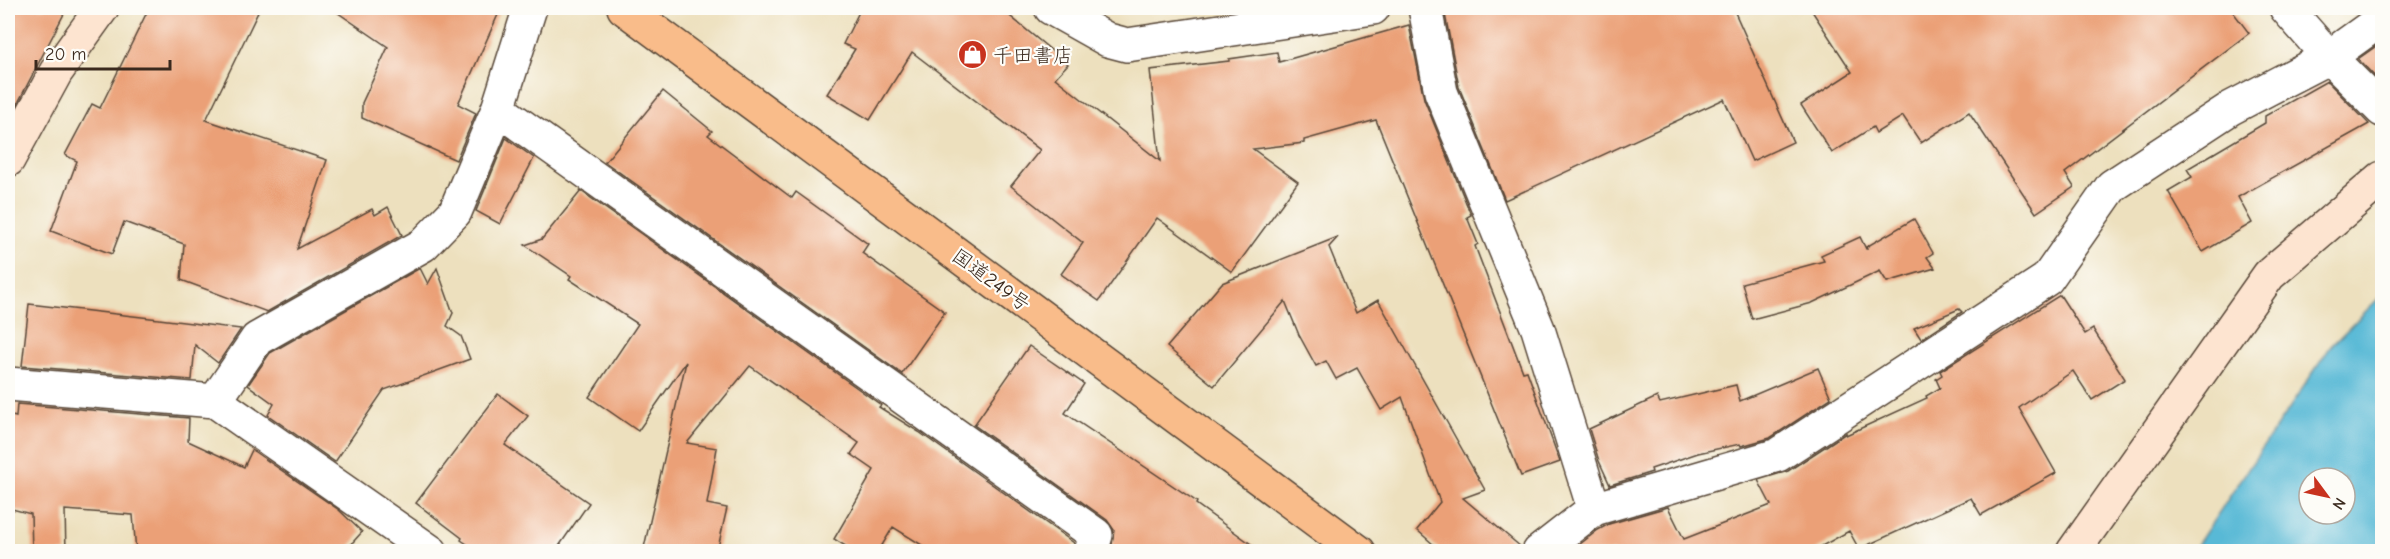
<svg xmlns="http://www.w3.org/2000/svg" width="2390" height="559" font-family="'Comic Neue','Klee One',sans-serif">
	<style>
		.water { fill: #58b9d6; stroke: #4a727a; stroke-width: 1.5; fill-rule: evenodd }
		.building { fill: #eba077 }
		.lines { fill: none; stroke-linecap: round; stroke-linejoin: round }
		.street-casing { stroke: #564536; stroke-width: 36 }
		.secondary-casing { stroke: #564536; stroke-width: 36 }
		.highway-casing { stroke: #564536; stroke-width: 36 }
		.street { stroke: #fff; stroke-width: 33 }
		.secondary { stroke: #fde4d0; stroke-width: 33 }
		.highway { stroke: #f9bc8a; stroke-width: 33 }
		.labels { text-anchor: middle; dominant-baseline: central; stroke-width: 4.5; stroke-linejoin: round; paint-order: stroke }
		.poi-label { font-size: 20px; fill: #3b2a1e; stroke: #fdfcf7; text-anchor: start }
		.street-label { font-size: 20px; fill: #3b2a1e; stroke: #fdfcf7 }
	</style>
	<rect width="100%" height="100%" fill="#fdfcf7"/>
	<filter id="ink" filterUnits="userSpaceOnUse"><feTurbulence type="fractalNoise" baseFrequency=".0167" numOctaves="2"/><feDisplacementMap in="SourceGraphic" scale="12" xChannelSelector="R" yChannelSelector="G"/><feConvolveMatrix kernelMatrix="1 2 1 2 8 2 1 2 1" color-interpolation-filters="sRGB"/></filter>
	<filter id="wash" filterUnits="userSpaceOnUse"><feTurbulence type="fractalNoise" baseFrequency=".008" numOctaves="4" result="noise"/><feDisplacementMap in="SourceGraphic" scale="24" xChannelSelector="R" yChannelSelector="G"/><feGaussianBlur stdDeviation="1.35" result="paint"/><feColorMatrix in="noise" values="0 0 0 0 0 0 0 0 0 0 0 0 0 0 0 0 0 1.4 0 .05"/><feComposite in="paint" operator="in"/></filter>
	<g filter="url(#wash)">
		<rect width="100%" height="100%" fill="#ede0be"/>
		<path class="water" d="M2382 295V551H2193L2331 346ZM2309 478H2345V514H2309Z"/>
		<g id="blocks">
			<g class="building">
				<polygon points="8,8 67,8 8,122"/>
				<polygon points="149,8 260,8 206,120 327,160 297,249 372,209 375,215 388,207 402,235 267,312 181,280 184,244 124,222 112,254 51,231 77,161 65,155 92,104 100,108"/>
				<polygon points="331,8 501,8 458,104 476,113 456,160 362,118 362,103 388,47"/>
				<polygon points="861,8 1000,8 1068,64 1055,78 1160,161 1150,70 1229,61 1229,59 1277,52 1279,62 1409,25 1424,99 1471,215 1467,217 1478,244 1475,246 1523,372 1527,371 1560,462 1521,476 1376,120 1304,140 1304,143 1253,149 1298,182 1232,272 1157,218 1099,301 1061,274 1083,243 1011,186 1040,150 912,52 870,120 827,94 855,49 843,44"/>
				<polygon points="1474,8 1733,8 1793,142 1752,161 1724,99 1505,200 1459,87 1445,14"/>
				<polygon points="1810,8 2230,8 2249,33 2065,173 2074,187 2036,213 1969,112 1921,143 1903,116 1876,133 1873,127 1832,153 1801,105 1852,72"/>
				<polygon points="2382,42 2382,84 2358,59"/>
				<polygon points="2327,81 2369,124 2238,197 2252,223 2203,252 2168,191 2192,177 2187,169 2265,123 2265,116"/>
				<polygon points="663,91 712,131 708,135 792,198 796,192 868,244 862,253 945,312 902,374 605,162"/>
				<polygon points="506,138 534,158 500,224 476,211"/>
				<polygon points="581,191 881,405 879,407 919,432 1074,543 1073,552 933,552 893,527 878,552 855,552 834,539 874,470 851,454 859,443 750,366 687,443 717,448 707,504 727,508 717,552 643,552 686,362 638,431 589,397 638,324 569,279 571,276 525,245 542,239"/>
				<polygon points="1914,219 1933,253 1927,257 1935,268 1887,282 1880,271 1812,303 1752,319 1742,283 1824,261 1821,255 1860,237 1866,249 1867,249 1866,247"/>
				<polygon points="1338,237 1329,247 1356,313 1378,300 1485,490 1463,498 1521,547 1521,552 1442,552 1417,530 1440,502 1402,397 1381,410 1357,368 1336,379 1326,361 1316,366 1299,335 1285,301 1214,386 1167,347 1222,283"/>
				<polygon points="420,268 428,284 437,268 453,313 447,326 461,336 470,359 384,390 335,462 268,415 274,404 248,385 270,353"/>
				<polygon points="2060,295 2085,334 2093,329 2125,379 2092,400 2073,371 2019,408 2056,473 1981,515 1971,498 1859,549 1849,531 1811,552 1570,552 1598,530 1609,524 1668,507 1684,539 1771,505 1758,480 1788,471 1846,433 1846,435 1927,398 1926,396 1940,388 1936,379 1942,375 1940,371"/>
				<polygon points="29,304 159,319 241,329 218,363 195,345 192,380 22,366"/>
				<polygon points="1959,309 1962,312 1921,339 1914,328"/>
				<polygon points="1029,346 1084,384 1065,413 1197,502 1196,504 1262,552 1111,552 1114,530 1107,520 974,425"/>
				<polygon points="1818,368 1831,398 1770,438 1741,446 1740,444 1698,453 1651,469 1652,472 1610,485 1599,461 1589,429 1657,397 1660,403 1736,385 1740,401"/>
				<polygon points="498,394 528,416 505,445 589,503 555,552 479,552 461,540 462,538 416,503"/>
				<polygon points="17,404 189,418 188,441 244,467 252,450 339,510 362,532 344,552 136,552 133,515 65,510 66,552 32,552 31,514 8,508 8,415 16,417"/>
			</g>
		</g>
	</g>
	<g filter="url(#ink)">
		<use href="#blocks" fill-opacity="0" stroke="#564536" stroke-width="1.5"/>
		<g class="lines">
			<defs>
				<g id="street">
					<polyline points="1051,8 1108,40 1127,45 1373,8"/>
					<polyline points="1425,8 1441,92 1538,329 1594,509"/>
					<polyline points="2286,8 2329,57 2382,110"/>
					<polyline points="498,109 1096,535 1091,552"/>
					<polyline points="8,384 215,401 431,552"/>
					<polyline points="215,401 257,339 423,245 455,212 498,109 530,8"/>
					<polyline points="1539,552 1594,509 1778,455 2047,279 2112,186 2231,108 2329,57 2382,19"/>
				</g>
				<g id="secondary">
					<polyline points="8,160 56,72 102,8"/>
					<polyline points="2073,552 2269,275 2382,178"/>
				</g>
				<polyline id="highway" points="624,8 1359,552"/>
			</defs>
			<use href="#street" class="street-casing"/>
			<use href="#secondary" class="secondary-casing"/>
			<use href="#highway" class="highway-casing"/>
			<use href="#street" class="street"/>
			<use href="#secondary" class="secondary"/>
			<use href="#highway" class="highway"/>
		</g>
	</g>
	<defs>
		<symbol id="shop-disc" viewBox="-11 -11 22 22"><circle r="9.5" fill="#c8321e" stroke="#fdfcf7"/><path d="M-5-2.5h2.3a2.7 3.5 0 0 1 5.4 0H5L5.5 6h-11ZM-1.5-2.5h3a1.5 2.3 0 0 0-3 0Z" fill="#fff"/></symbol>
	</defs>
	<g fill-rule="evenodd">
		<use href="#shop-disc" x="956" y="38" width="33" height="33"/>
	</g>
	<g class="labels">
		<g class="poi-label">
			<text x="993" y="55">千田書店</text>
		</g>
		<g class="street-label">
			<text transform="translate(991 280) rotate(36)">国道249号</text>
		</g>
	</g>
	<rect width="2390" height="559" fill="none" stroke="#fdfcf7" stroke-width="30"/>
	<g transform="translate(2327 496) rotate(123)"><circle r="28" fill="#fdfcf7" stroke="#afa8a0" stroke-width="1.5"/>
	<path d="M0-4.5L10 22L0 15L-10 22Z" fill="#c8321e"/>
	<text y="-9" font-size="16" font-weight="bold" text-anchor="middle" fill="#3b2a1e">N</text>
	</g>
	<path d="M36 60v9h134v-9" fill="none" stroke="#3b2a1e" stroke-width="3"/>
	<text x="45" y="60" font-size="18" fill="#3b2a1e" stroke="#fdfcf7" stroke-width="4.5" paint-order="stroke">20 m</text>
</svg>
